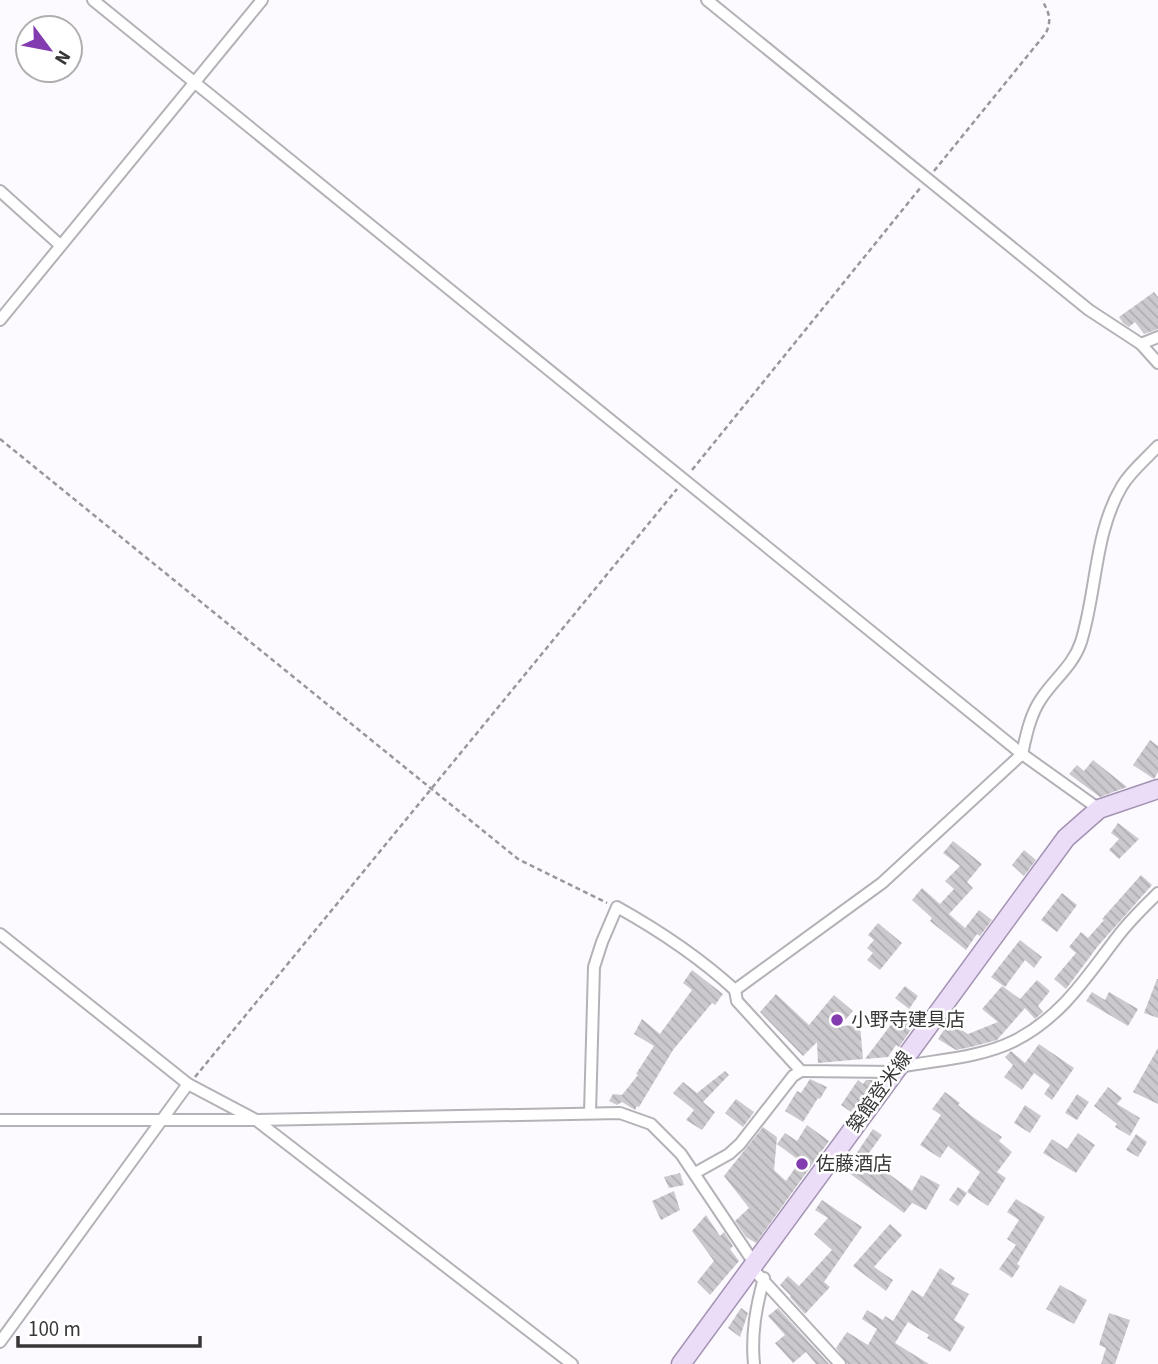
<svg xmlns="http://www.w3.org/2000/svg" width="1158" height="1364" font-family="'Source Sans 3','Noto Sans JP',sans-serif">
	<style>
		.building { fill: url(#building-back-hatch) }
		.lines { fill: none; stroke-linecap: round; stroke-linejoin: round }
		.minor-casing { stroke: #b4b2b7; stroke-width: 14 }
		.primary-casing { stroke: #a393b2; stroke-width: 21 }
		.path { stroke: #98979a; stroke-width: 2.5; stroke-dasharray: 5 3.5; stroke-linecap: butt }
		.minor { stroke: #fff; stroke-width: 10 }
		.primary { stroke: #ebdcf8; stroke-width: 18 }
		.poi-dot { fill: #833cb0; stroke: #fff; stroke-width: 2.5 }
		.labels { text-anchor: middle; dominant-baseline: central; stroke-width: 5; stroke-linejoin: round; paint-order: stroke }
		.poi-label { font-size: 19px; fill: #383738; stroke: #fff; text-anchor: start }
		.street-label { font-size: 19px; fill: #383738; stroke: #fff }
	</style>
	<defs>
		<pattern id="building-back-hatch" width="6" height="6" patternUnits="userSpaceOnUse" patternTransform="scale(1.75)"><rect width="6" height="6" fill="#cbc9ce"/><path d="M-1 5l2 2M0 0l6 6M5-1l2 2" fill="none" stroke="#afadb2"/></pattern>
	</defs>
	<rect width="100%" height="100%" fill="#fcfaff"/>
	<g class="building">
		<polygon points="1154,292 1158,297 1158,329 1144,334 1135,322 1129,327 1123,323 1119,317"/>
		<polygon points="1150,740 1158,746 1158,772 1154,779 1133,765"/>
		<polygon points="1093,760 1127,787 1100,797 1069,774 1077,765 1084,771"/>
		<polygon points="1118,823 1139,839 1119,859 1109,850 1119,839 1111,833"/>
		<polygon points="953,841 982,864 967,882 973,888 949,914 965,928 979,910 992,920 980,936 977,934 966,950 930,921 932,918 912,900 922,888 940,904 954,889 945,881 960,866 943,853"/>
		<polygon points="1024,850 1036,860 1024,876 1012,865"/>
		<polygon points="1141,875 1152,885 1098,946 1066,989 1054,979 1076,953 1069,947 1081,932 1088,938 1104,920 1102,919"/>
		<polygon points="1062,893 1077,905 1057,932 1041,920"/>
		<polygon points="878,923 902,943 880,970 867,960 873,953 867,948 874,940 868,935"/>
		<polygon points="1020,940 1042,957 1034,968 1025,960 1005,987 991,977"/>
		<polygon points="692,970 723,994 715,1005 712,1003 673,1050 639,1107 637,1106 635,1110 622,1102 617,1105 609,1101 613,1094 622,1095 638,1075 636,1074 654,1046 634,1034 642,1019 660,1034 692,990 683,983"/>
		<polygon points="1157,979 1158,979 1158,1018 1144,1013"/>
		<polygon points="1037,980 1050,991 1038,1006 1043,1012 1035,1019 1025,1008 997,1040 971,1047 956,1050 938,1039 949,1022 968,1034 998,1022 982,1009 1002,986 1020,999"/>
		<polygon points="905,986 918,996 909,1009 895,998"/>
		<polygon points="1092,992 1105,1000 1109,992 1138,1009 1128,1026 1086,1001"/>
		<polygon points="776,994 809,1025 834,995 853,1011 840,1026 860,1025 863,1059 818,1063 817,1042 803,1056 760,1012"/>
		<polygon points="902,1010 917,1021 899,1047 896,1045 888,1057 865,1059"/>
		<polygon points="1039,1044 1074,1068 1052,1100 1044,1094 1050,1085 1034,1073 1022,1090 1004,1077 1013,1065 1005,1057 1011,1051 1025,1063"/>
		<polygon points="1158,1048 1158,1104 1133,1092"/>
		<polygon points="725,1071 729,1075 703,1102 715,1112 702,1130 686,1120 694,1110 673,1093 683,1082 697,1093"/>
		<polygon points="810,1079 827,1087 820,1099 818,1098 803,1122 785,1111 797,1091 801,1093"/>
		<polygon points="858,1080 863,1084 866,1080 875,1080 851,1112 841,1105"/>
		<polygon points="1108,1087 1122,1098 1117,1104 1140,1118 1130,1136 1115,1127 1117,1124 1094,1106"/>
		<polygon points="945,1092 960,1103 958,1105 973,1117 1002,1137 999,1141 1012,1152 997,1172 1006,1178 988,1206 967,1192 980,1172 948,1146 940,1158 920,1145 941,1115 932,1109"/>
		<polygon points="1077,1094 1089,1102 1077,1120 1065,1113"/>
		<polygon points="736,1099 754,1112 743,1127 725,1113"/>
		<polygon points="1025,1105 1041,1116 1030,1133 1014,1123"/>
		<polygon points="807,1125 829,1141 756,1243 746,1237 735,1221 749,1208 724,1176 763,1127 777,1137 774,1170 786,1181 800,1161 777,1144 785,1133 797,1141"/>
		<polygon points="873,1129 882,1135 866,1157 912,1191 921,1175 940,1185 926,1210 912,1203 904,1213 845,1170"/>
		<polygon points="1078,1133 1095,1145 1076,1173 1043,1153 1052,1139 1067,1149"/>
		<polygon points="1136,1134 1147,1142 1138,1157 1126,1150"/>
		<polygon points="680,1173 684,1185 669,1188 664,1177"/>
		<polygon points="958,1187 967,1193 958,1206 949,1200"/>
		<polygon points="674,1191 680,1210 661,1220 652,1201"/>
		<polygon points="1016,1199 1045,1217 1017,1264 1020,1266 1012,1278 999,1269 1016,1245 1007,1239 1019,1220 1007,1212"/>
		<polygon points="822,1200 862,1227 824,1282 830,1287 805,1314 790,1297 791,1296 780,1285 788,1276 799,1286 832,1250 814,1234 828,1218 815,1210"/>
		<polygon points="706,1215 720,1236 724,1232 733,1246 730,1249 739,1261 710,1295 697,1282 714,1261 692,1231"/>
		<polygon points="890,1224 902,1235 874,1267 893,1280 886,1291 853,1266"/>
		<polygon points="940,1268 955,1278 951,1284 969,1294 954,1320 965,1327 950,1352 927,1338 929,1335 908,1322 895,1343 929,1364 848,1364 836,1348 847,1332 868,1345 877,1329 862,1319 867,1310 883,1320 885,1316 893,1321 912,1290 923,1297"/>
		<polygon points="1060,1285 1087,1300 1074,1324 1046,1309"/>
		<polygon points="741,1308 748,1313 740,1337 728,1328"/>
		<polygon points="778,1308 829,1364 816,1364 806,1352 793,1363 775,1343 785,1335 768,1316"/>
		<polygon points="1109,1313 1130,1320 1115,1364 1101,1364 1106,1348 1099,1345"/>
	</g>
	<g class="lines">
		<defs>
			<g id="minor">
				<polyline points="93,0 1022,754 1099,809"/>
				<polyline points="707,0 1089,310 1141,344 1158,363"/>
				<polyline points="0,191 60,245"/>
				<polyline points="0,320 262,0"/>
				<polyline points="1141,344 1158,337"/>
				<polyline points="0,934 188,1084 256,1120 572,1364"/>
				<polyline points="735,990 737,1001 801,1071 895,1072"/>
				<path d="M899 1067C936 1060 980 1058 1014 1041 1062 1017 1087 976 1118 936 1130 920 1144 907 1158 893"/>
				<path d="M590 1113 594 967 602 942 617 907C660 931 699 957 735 990L882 883 1022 754C1026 736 1030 715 1041 699 1054 679 1073 666 1081 642 1097 591 1094 533 1122 486 1131 471 1146 459 1158 446"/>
				<polyline points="0,1120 256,1120 620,1113 651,1124 681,1154 754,1263"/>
				<polyline points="695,1173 729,1154 740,1144 793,1076 801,1071"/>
				<polyline points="751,1267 840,1364"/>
				<polyline points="0,1342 188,1084"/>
				<path d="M754 1364C751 1334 756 1307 764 1278"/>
			</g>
			<polyline id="primary" points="681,1364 1066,838 1099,809 1158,789"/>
		</defs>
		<use href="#minor" class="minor-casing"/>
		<use href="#primary" class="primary-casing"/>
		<g class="path">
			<path d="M934 171 1046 33C1052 19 1049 13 1042 0"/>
			<polyline points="0,439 518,859 607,903"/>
			<polyline points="692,470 921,187"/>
			<polyline points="195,1077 677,489"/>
		</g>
		<use href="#minor" class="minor"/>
		<use href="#primary" class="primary"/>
	</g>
	<g class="poi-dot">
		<circle cx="837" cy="1020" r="7"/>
		<circle cx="802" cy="1164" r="7"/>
	</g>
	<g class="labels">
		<g class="poi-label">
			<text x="851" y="1020">小野寺建具店</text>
			<text x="816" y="1164">佐藤酒店</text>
		</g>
		<g class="street-label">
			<text transform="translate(880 1092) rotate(-54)">築館登米線</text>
		</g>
	</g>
	<g transform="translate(49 49) rotate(122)"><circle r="33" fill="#ffffff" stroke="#afafaf" stroke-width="2"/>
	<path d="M0-5L12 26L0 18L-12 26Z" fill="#833cb0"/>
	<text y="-10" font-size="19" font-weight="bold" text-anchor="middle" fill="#383738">N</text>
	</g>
	<path d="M18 1336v10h182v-10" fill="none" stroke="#383738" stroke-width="3.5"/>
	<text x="28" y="1336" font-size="21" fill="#383738" stroke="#ffffff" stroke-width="5" paint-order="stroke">100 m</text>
</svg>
